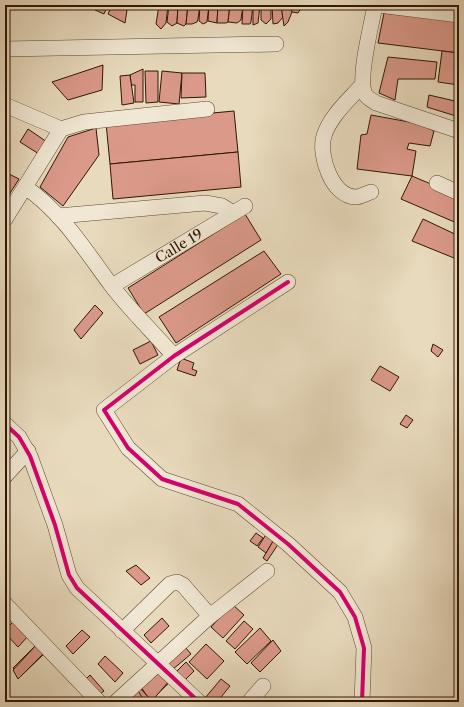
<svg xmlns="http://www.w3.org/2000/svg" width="464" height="707" font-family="'Libre Caslon Text',serif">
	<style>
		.building { fill: #da9989; stroke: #311604 }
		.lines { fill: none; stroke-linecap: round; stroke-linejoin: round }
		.minor-casing { stroke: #5f4732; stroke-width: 16 }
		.minor { stroke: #f0e7d4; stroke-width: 15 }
		.cycleway-casing { stroke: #f0e7d4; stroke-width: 6 }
		.cycleway { stroke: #d6006c; stroke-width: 4 }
		.labels { text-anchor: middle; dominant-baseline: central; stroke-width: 3.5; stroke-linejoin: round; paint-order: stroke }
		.street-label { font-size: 14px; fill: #311604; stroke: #f0e7d4 }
	</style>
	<rect width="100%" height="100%" fill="#e8dabd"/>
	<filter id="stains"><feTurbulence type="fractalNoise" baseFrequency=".005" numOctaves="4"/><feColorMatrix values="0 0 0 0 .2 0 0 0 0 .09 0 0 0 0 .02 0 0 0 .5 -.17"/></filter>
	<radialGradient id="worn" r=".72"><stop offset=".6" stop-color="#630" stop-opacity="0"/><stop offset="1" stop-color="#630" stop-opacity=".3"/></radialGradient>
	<g class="building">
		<polygon points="97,5 108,5 104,14 95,10"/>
		<polygon points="112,5 118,5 127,10 125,23 108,14"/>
		<polygon points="159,5 168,5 166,23 161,29 156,24"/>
		<polygon points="169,5 178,5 177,23 172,26 167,22"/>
		<polygon points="178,5 188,5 186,24 184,26 177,23"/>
		<polygon points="188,5 200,5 198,19 197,22 192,24 186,24"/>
		<polygon points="200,5 209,5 207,22 203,24 199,21"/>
		<polygon points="209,5 218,5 217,23 208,21"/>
		<polygon points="218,5 230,5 228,22 226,23 217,23"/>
		<polygon points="230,5 243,5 241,20 237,23 228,22"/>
		<polygon points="243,5 253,5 251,22 250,24 242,24"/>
		<polygon points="253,5 260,5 258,23 253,25"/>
		<polygon points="261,5 271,5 271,19 266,24 261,20"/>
		<polygon points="272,5 281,5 283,17 278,23 273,24"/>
		<polygon points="281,5 291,5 292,12 288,22 284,26"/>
		<polygon points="291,5 303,5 298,13 292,12"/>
		<polygon points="384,13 459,21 459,53 378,43"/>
		<polygon points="442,51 459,53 459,85 438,82"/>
		<polygon points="388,57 437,62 435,79 398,79 395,100 379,93"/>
		<polygon points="103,65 102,90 68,100 52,82"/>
		<polygon points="143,69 143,102 135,102 135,85 131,85 130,75"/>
		<polygon points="145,71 158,71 158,102 146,103"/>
		<polygon points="162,71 182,73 179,104 159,102"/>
		<polygon points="182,73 205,73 206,97 181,98"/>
		<polygon points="130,75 134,103 122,105 120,76"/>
		<polygon points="429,95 459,102 459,117 427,107"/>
		<polygon points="234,111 238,152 110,164 106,123"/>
		<polygon points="371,115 420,124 434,131 430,146 409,143 407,149 416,151 412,176 357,169 361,135 367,134"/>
		<polygon points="96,128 99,155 63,206 40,187 68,137"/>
		<polygon points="28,129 47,142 39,154 20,142"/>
		<polygon points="238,152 241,187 113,199 110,164"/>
		<polygon points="5,172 19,179 5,201"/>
		<polygon points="412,176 459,196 459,224 401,199"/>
		<polygon points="245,214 261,240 144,314 128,288"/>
		<polygon points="423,219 459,236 459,260 412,241"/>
		<polygon points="264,251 281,274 176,343 159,317"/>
		<polygon points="95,305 103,313 81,339 74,330"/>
		<polygon points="151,341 158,355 140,364 133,350"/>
		<polygon points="433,344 443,350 438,357 431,351"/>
		<polygon points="181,358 194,363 192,369 197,371 195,376 177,370"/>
		<polygon points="380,366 399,377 390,391 371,380"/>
		<polygon points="406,415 413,420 407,428 400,424"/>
		<polygon points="256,533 263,538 257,546 250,541"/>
		<polygon points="267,533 275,538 266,553 258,547"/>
		<polygon points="275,538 279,543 267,561 263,558"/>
		<polygon points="136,565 150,578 141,585 126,571"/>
		<polygon points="232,604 244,615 223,638 211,627"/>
		<polygon points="162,618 169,626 151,643 144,635"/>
		<polygon points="16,619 30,634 18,647 5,633 5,630"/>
		<polygon points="244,621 253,629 235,649 226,641"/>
		<polygon points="260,628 271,641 247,664 235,652"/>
		<polygon points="82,630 90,637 73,654 66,646"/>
		<polygon points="273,640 281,651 260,672 251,663"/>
		<polygon points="38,643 47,651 21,676 13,668"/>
		<polygon points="38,643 45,652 18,679 13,670"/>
		<polygon points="206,644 224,661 207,679 189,662"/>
		<polygon points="185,647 191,654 172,670 166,664"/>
		<polygon points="105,656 123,673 115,682 98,664"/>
		<polygon points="186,662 194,671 185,680 177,671"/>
		<polygon points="159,668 171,681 151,700 139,687"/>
		<polygon points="159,668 170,680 151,702 141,687"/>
		<polygon points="90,675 104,691 96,697 83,682"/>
		<polygon points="221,679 230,686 217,702 210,702 205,698"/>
		<polygon points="139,687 151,700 149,702 122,702"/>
		<polygon points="137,689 145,702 123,702"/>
	</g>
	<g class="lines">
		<defs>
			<g id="minor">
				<path d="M375 5C372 24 357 78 365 94 367 98 373 101 376 103L459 131"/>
				<polyline points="379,5 459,15"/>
				<polyline points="5,49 276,44"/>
				<path d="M362 85C349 100 330 116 324 136 318 155 332 197 356 197 360 197 367 193 371 192"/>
				<polyline points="5,105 61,129 84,122 207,109"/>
				<polyline points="437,183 459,193"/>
				<path d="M25 187C61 211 85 250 111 285 130 310 153 332 174 356"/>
				<polyline points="58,216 205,203 222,206 233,213"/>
				<polyline points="5,219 61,129"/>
				<polyline points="288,282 174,356 104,410 128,448 162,479 238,504 288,544 340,592 355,617 364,648 362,702"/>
				<path id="s1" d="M112 286 245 206"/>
				<polyline points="5,424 19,437 30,456 55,525 69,575 77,588 199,702"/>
				<polyline points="5,476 28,451"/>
				<polyline points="5,604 99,702"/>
				<polyline points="122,631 170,584 177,582 183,585 210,616"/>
				<polyline points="116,702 210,616 267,571"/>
				<polyline points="249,702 263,686"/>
			</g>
		</defs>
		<use href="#minor" class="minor-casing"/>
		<use href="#minor" class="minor"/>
		<defs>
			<g id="cycleway">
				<polyline points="288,282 174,356 104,410 128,448 162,479 238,504 288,544 340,592 355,617 364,648 362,702"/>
				<polyline points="5,424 19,437 30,456 55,525 69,575 77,588 199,702"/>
			</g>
		</defs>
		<use href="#cycleway" class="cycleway-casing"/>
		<use href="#cycleway" class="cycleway"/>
	</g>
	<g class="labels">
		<g class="street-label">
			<text stroke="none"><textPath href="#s1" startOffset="78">Calle 19</textPath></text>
		</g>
	</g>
	<rect width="464" height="707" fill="none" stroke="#e8dabd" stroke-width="20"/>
	<rect x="6" y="6" width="452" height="695" fill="none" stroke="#311604" stroke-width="2"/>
	<rect x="10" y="10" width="444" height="687" fill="none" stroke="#311604"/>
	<rect width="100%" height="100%" filter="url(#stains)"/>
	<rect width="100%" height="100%" fill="url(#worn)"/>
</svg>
